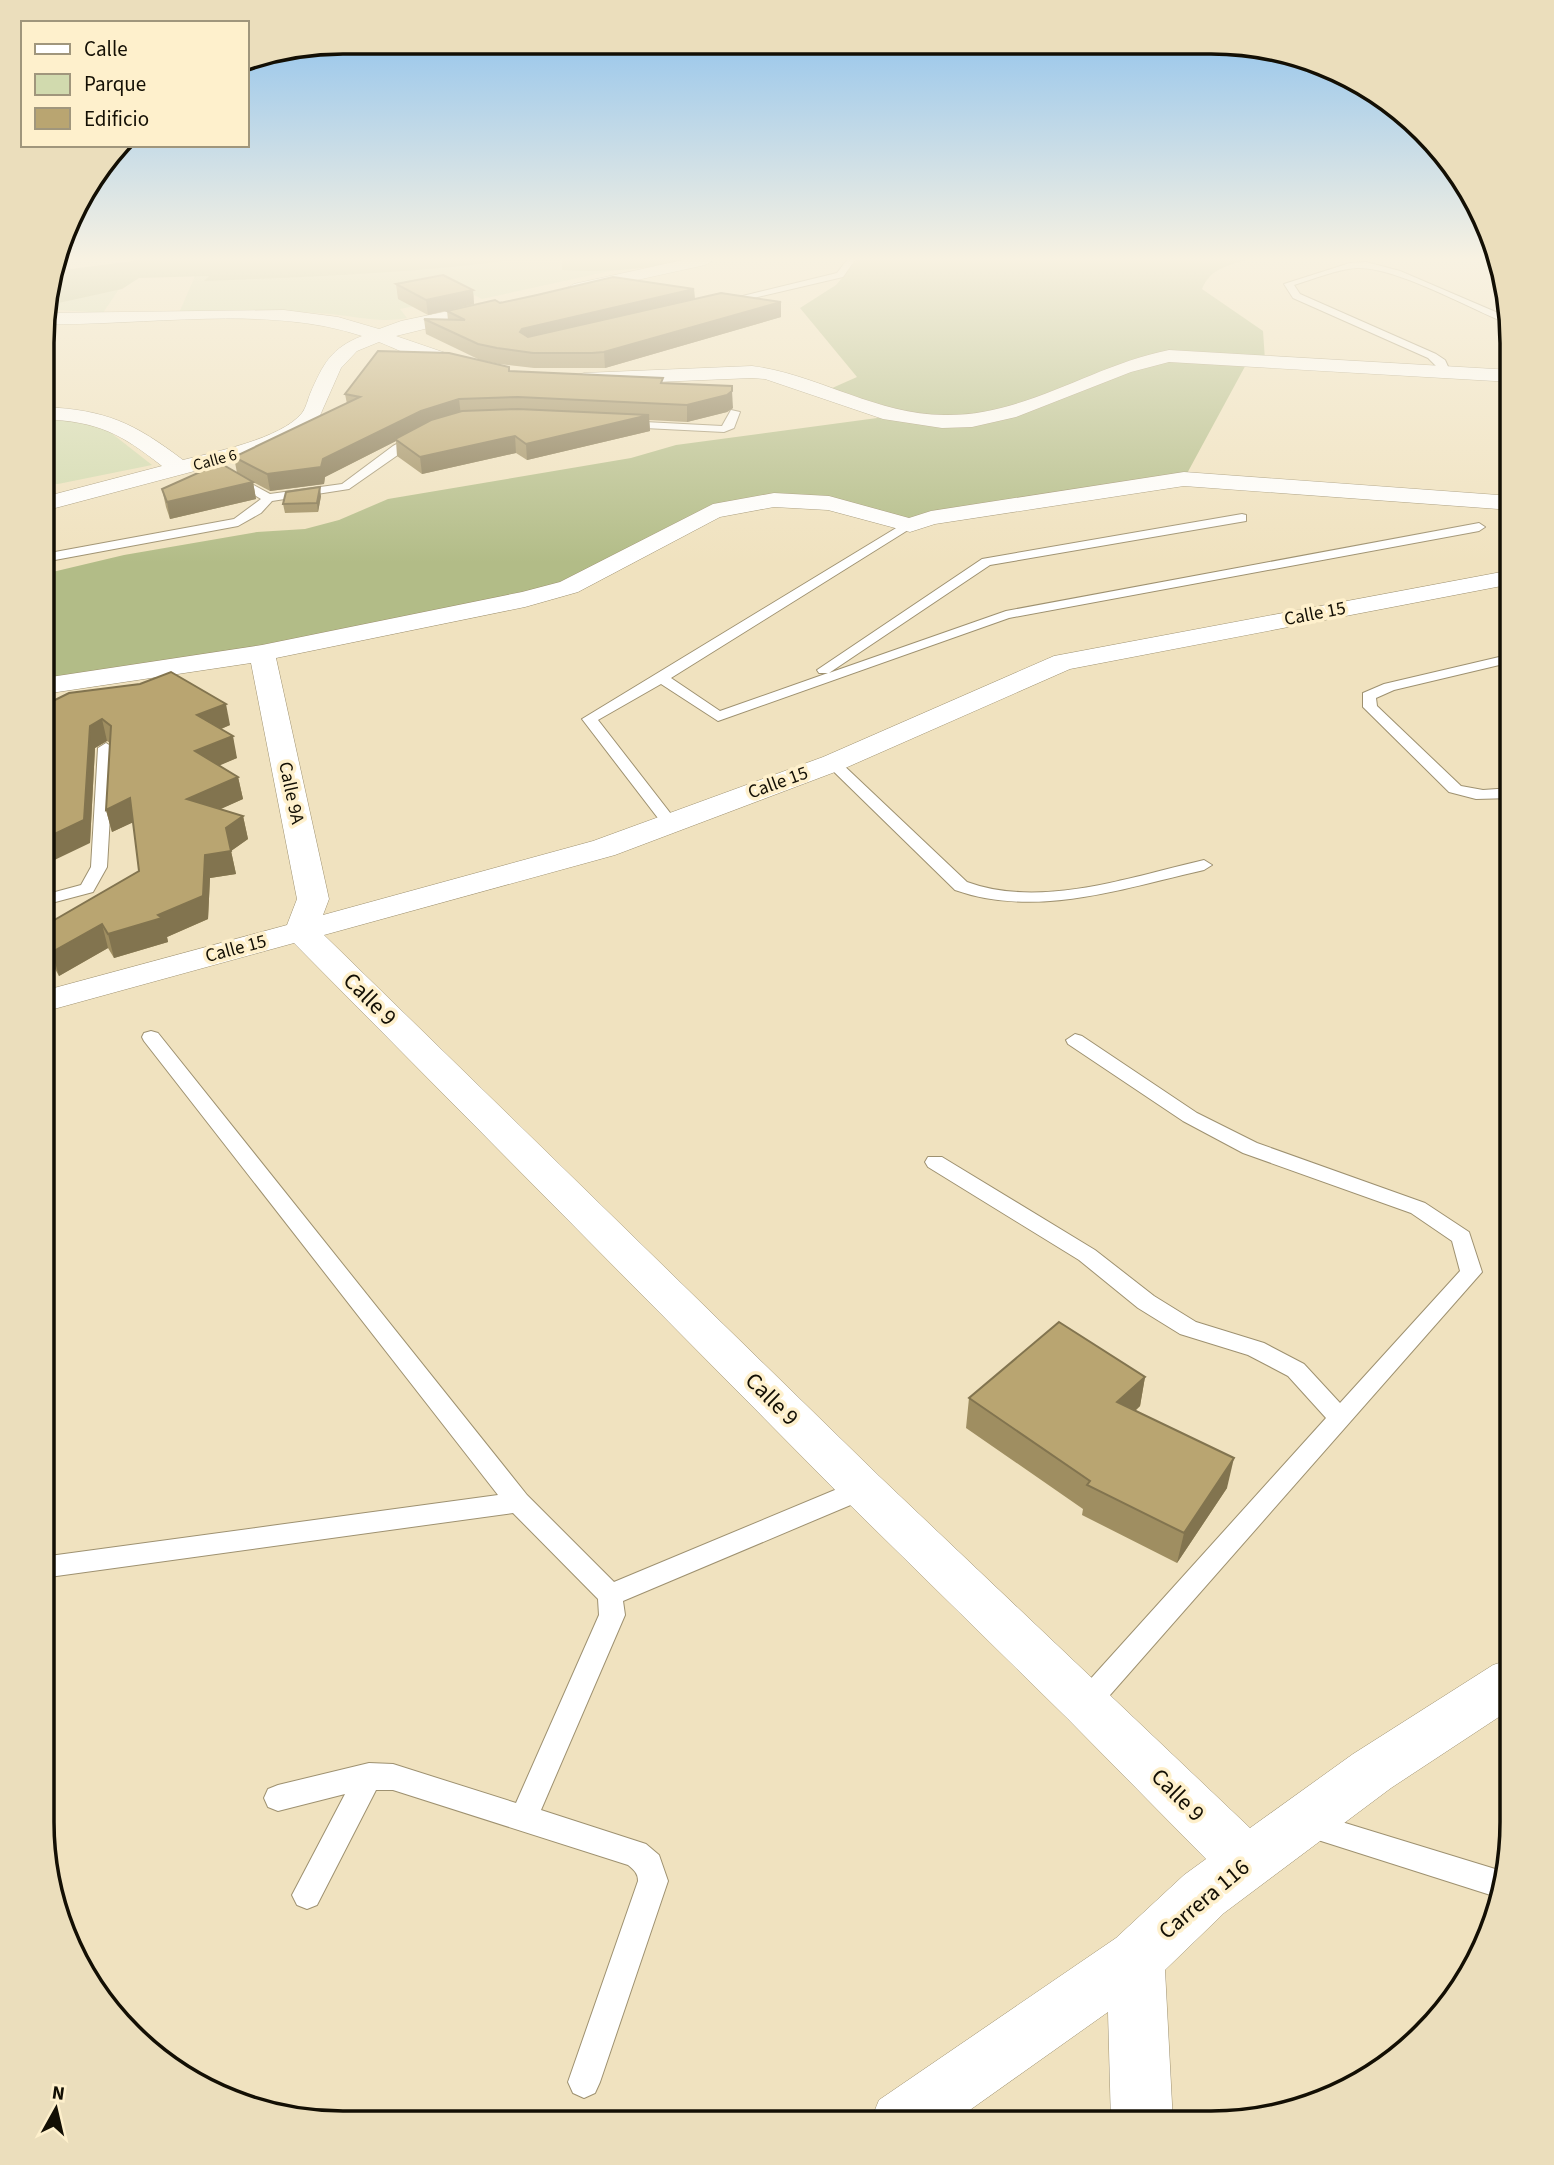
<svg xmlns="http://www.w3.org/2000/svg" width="1554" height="2165" font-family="'Source Sans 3',sans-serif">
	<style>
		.green { fill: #d1daae }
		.forest { fill: #b2bc87 }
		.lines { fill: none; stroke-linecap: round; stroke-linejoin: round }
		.service-casing { stroke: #9e9170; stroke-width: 2 }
		.minor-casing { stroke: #9e9170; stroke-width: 1 }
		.service { fill: #fff; fill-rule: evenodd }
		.minor { fill: #fff; fill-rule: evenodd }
		.wall { fill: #9f8e61 }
		.shaded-wall { fill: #82744f }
		.building { fill: #b9a571; stroke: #82744f; stroke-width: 2 }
		.labels { text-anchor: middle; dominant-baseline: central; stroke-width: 7; stroke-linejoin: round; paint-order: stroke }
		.far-street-label { font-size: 16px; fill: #130f04; stroke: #fef0cc }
		.street-label { font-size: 19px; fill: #130f04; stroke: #fef0cc }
		.near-street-label { font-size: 23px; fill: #130f04; stroke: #fef0cc }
		.rim { fill: none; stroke: #130f04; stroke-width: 3.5 }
	</style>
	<rect width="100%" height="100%" fill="#f0e2bf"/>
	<g class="green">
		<path d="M513 260H562V270L610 271 482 299 472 294 400 309 407 318C380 323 358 317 331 314 280 310 230 309 179 313L195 276 462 266Z"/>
		<polygon points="119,289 103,313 45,309 45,306"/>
		<polygon points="44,418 101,425 152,465 58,484 44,483"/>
	</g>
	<g class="forest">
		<path d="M140 260H513C410 273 308 277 204 281L209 276 139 278 122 289 45 306 56 271Z"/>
		<path d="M556 260H692C648 269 607 273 562 270V260Z"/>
		<path d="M857 260H1246C1227 266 1210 269 1202 289L1263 331 1265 360 1249 359 1184 479 910 525 829 503 713 511 569 587 262 653 44 686V574L124 555 257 532 305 529 339 520 388 499 631 458 676 445 892 416 821 393 857 377 800 308 836 285Z"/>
	</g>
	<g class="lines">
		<defs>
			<g id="service">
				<polygon points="847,260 855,260 843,277 719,306 714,303 837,273"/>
				<path d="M1366 262 1400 271 1505 316 1506 319 1499 320C1464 305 1392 266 1357 268 1337 269 1314 279 1294 285L1300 294 1436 354 1445 360 1451 373 1446 376 1428 358 1293 298 1284 284 1350 263Z"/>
				<polygon points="731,410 740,412 734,428 724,432 625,427 620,424 625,421 722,426"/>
				<polygon points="415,434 425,436 349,489 272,501 261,513 238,526 44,562 44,554 234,519 261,499 229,480 229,476 237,476 270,494 342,484 393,446"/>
				<polygon points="1242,514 1246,515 1246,521 990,565 829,673 1006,611 1479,523 1485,527 1479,531 1009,618 718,721 661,684 598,720 678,823 670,828 664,826 582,719 906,522 916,525 671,678 720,711 828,673 819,673 817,670 982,559"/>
				<polygon points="1512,654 1512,662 1394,690 1376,698 1377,706 1461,786 1483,790 1512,788 1512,798 1476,799 1449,792 1363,707 1363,693 1384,684"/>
				<polygon points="106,743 114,748 107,867 93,892 44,905 44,895 81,885 91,867 98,748"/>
				<path d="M833 758 838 760 967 882C1041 909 1130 877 1204 860L1212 865 1204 870C1124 888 1036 919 955 890L828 766 825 763 828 760Z"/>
				<path d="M151 1031 158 1033 527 1495 614 1582 854 1482 863 1479 872 1482 875 1489 872 1496 623 1601 625 1615 541 1810 646 1844 659 1855 668 1881 600 2082 595 2093 584 2098 573 2093 568 2082 638 1881C638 1873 634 1870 628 1865L393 1790H376L317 1905 307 1909 297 1905 292 1895 345 1794 278 1811 268 1807 264 1798 268 1789 278 1785 369 1763 393 1764 516 1803 599 1615 598 1599 513 1513 42 1578V1557L498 1495 144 1041 142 1037 144 1033Z"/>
				<polygon points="1075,1034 1082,1036 1197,1113 1257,1143 1425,1203 1469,1232 1482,1272 1096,1711 1086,1715 1076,1711 1072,1703 1076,1695 1326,1418 1288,1376 1248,1355 1180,1334 1138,1308 1079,1260 928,1167 925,1162 928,1157 942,1157 1095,1250 1154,1296 1196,1322 1264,1343 1304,1364 1340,1403 1460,1271 1452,1241 1411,1213 1243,1153 1183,1121 1068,1044 1066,1040"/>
				<polygon points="1306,1811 1505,1872 1500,1898 1296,1833 1292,1824 1296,1815"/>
			</g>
			<g id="minor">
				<polygon points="683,260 714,260 705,265 574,294 565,289 574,284"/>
				<path d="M496 301 502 302 505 306 502 310 396 336 478 364 481 368 478 372C455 378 402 351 379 342L357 351 341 368 318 420 304 431 266 452 44 511V497L162 466C120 433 99 422 44 419V407C107 410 134 423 183 460 214 452 281 439 302 413 306 408 308 399 310 394 323 364 331 348 362 336 267 304 144 326 45 324V313L284 310 338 317 379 329 401 321Z"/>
				<path d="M1169 350 1512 370V382L1169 362 1131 372 1016 417 972 427 942 428 883 419 765 379 752 378 584 385 577 383 574 379 577 375 584 373 752 366C817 374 874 414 944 415 1024 417 1092 365 1169 350Z"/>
				<polygon points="1184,472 1512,496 1512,510 1184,486 935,524 910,532 828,510 774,507 720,517 578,592 525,607 276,658 329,899 323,915 593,841 823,757 1054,656 1512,570 1512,584 1070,669 843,769 615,855 324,935 879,1476 1250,1828 1353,1754 1493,1665 1511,1659 1511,1709 1391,1788 1224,1913 1165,1970 1173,2123 1111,2123 1108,2012 953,2122 870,2122 879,2100 1116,1938 1184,1875 1206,1859 1068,1719 847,1502 294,943 43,1012 43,991 287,925 297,899 251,663 44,694 44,678 262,645 522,592 560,582 713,504 774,493 829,496 909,518 931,511"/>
			</g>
		</defs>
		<use href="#service" class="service-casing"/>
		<use href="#minor" class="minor-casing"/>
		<use href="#service" class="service"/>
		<use href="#minor" class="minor"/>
	</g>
	<g class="wall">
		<polygon points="396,284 473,290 474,304 428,315 398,299"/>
		<polygon points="694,289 695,299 781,317 605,368 534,368 499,364 480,360 426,334 424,319 448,320 447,311 500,303"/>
		<polygon points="509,371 663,383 733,408 727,412 687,422 649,420 650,431 527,460 516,453 422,474 397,456 396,441 325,477 324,484 270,491 253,482 256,499 170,519 166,507 162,489 237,473 234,457 347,404 345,394"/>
		<polygon points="321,496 318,512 285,513 283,504"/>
		<polygon points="44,700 230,725 221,729 237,758 219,765 238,777 243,799 220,809 243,816 248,839 231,851 236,874 210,878 208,919 167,937 168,942 114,958 108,948 59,976 46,953 44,945 44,926 139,871 133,822 112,832 106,810 110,743 107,741 95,748 90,843"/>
		<polygon points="1145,1377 1140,1406 1135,1411 1227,1488 1177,1563 1082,1515 1083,1509 966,1428 969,1398"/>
	</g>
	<g class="shaded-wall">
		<polygon points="694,289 695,304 523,344 520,332 522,329"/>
		<polygon points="473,290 474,304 428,315 426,300"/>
		<polygon points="781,302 781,317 605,368 604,352"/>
		<polygon points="732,391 733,408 727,412 687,422 687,405"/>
		<polygon points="459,399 461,416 395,439 396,441 325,477 324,484 270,491 267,474 323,459 421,411"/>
		<polygon points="649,415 650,431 527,460 526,444"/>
		<polygon points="515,436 516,453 422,474 420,457"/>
		<polygon points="253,482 256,499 170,519 167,502"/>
		<polygon points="320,487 321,496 318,512 317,503"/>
		<polygon points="226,704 230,725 202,737 197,715"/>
		<polygon points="102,719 107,741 95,748 90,843 44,865 44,839 90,726"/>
		<polygon points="233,736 237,758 200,774 195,751"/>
		<polygon points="238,777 243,799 192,822 187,799"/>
		<polygon points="130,798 136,821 112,832 106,810"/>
		<polygon points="243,816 248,839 231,851 236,874 210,878 208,919 167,937 168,942 114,958 108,934 205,855 226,828"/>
		<polygon points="102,924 108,948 59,976 52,952"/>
		<polygon points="1145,1377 1140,1406 1112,1432 1117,1402"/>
		<polygon points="1234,1458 1227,1488 1177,1563 1184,1533"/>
	</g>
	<g class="building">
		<polygon points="443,275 473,290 426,300 396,284"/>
		<polygon points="613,277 694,289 522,329 520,332 528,337 721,293 781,302 604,352 592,353 533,353 497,348 478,344 424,319 465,320 447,311 495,300 500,303 537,295"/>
		<polygon points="378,351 449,353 509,367 509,371 663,378 661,383 732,386 732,391 727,395 687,405 518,397 459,399 421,411 323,459 321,467 267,474 234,457 360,397 345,394"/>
		<polygon points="518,409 649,415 526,444 515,436 420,457 395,439 431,420 462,411"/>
		<polygon points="220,463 253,482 167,502 162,489"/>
		<polygon points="320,487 317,503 283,504 286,492"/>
		<polygon points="171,672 226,704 197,715 233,736 195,751 238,777 187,799 243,816 226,828 231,851 205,855 203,896 158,915 162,918 108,934 102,924 52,952 44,937 44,926 139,871 130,798 106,810 111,726 102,719 90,726 84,820 44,839 44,700 53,701 69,693 140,684"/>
		<polygon points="1059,1322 1145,1377 1117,1402 1234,1458 1184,1533 1087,1485 1090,1481 969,1398"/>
	</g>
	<linearGradient id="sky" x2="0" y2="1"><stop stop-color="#8ac0ed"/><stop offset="0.46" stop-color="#f8f2e2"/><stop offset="1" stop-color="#f8f2e2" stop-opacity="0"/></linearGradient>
	<rect width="1554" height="563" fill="url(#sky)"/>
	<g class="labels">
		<g class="far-street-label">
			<text transform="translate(215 460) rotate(-15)">Calle 6</text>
		</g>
		<g class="street-label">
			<text transform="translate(1315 614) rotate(-11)">Calle 15</text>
			<text transform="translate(778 783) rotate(-20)">Calle 15</text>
			<text transform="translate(291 793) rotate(78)">Calle 9A</text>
			<text transform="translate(236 949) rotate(-15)">Calle 15</text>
		</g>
		<g class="near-street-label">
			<text transform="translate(370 999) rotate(45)">Calle 9</text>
			<text transform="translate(772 1399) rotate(45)">Calle 9</text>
			<text transform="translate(1178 1795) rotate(45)">Calle 9</text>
			<text transform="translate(1204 1899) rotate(-40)">Carrera 116</text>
		</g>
	</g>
	<path d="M0 0H1554V2165H0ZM343 54H1211A289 289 0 0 1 1500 343V1822A289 289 0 0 1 1211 2111H343A289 289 0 0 1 54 1822V343A289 289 0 0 1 343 54Z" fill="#ebdebc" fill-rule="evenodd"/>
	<path class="rim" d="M343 54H1211A289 289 0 0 1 1500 343V1822A289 289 0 0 1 1211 2111H343A289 289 0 0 1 54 1822V343A289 289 0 0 1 343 54Z"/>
	<rect x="21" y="21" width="228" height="126" fill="#fef0cc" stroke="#a0967c" stroke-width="2"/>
	<rect x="35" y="44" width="35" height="10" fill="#ffffff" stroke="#a0967c" stroke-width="2"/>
	<text x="84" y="56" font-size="21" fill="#130f04">Calle</text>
	<rect x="35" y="74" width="35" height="21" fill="#d1daae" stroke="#a0967c" stroke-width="2"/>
	<text x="84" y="91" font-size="21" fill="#130f04">Parque</text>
	<rect x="35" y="108" width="35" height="21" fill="#b9a571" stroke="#a0967c" stroke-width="2"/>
	<text x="84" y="126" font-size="21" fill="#130f04">Edificio</text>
	<g transform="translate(56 2109) rotate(8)" stroke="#fef0cc" stroke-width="5" paint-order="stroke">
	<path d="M0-5L12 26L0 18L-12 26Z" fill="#130f04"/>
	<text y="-10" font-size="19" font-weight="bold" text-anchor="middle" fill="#130f04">N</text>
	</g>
</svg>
